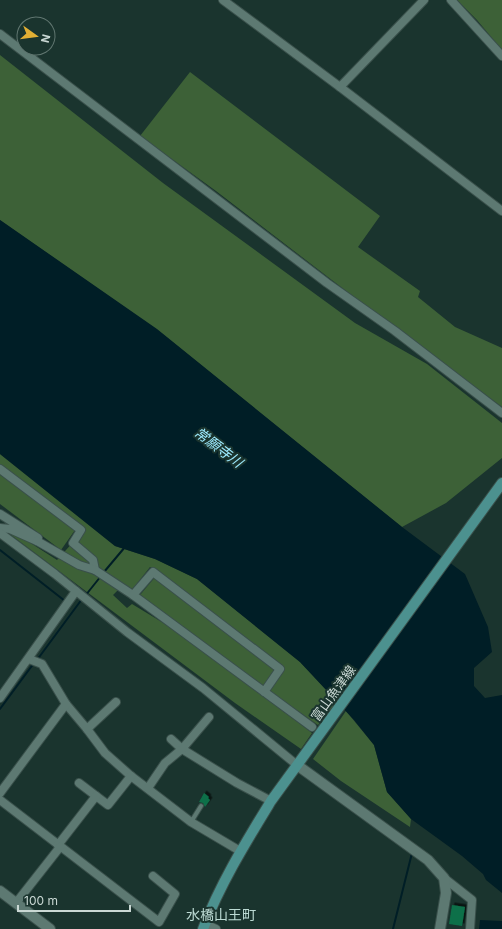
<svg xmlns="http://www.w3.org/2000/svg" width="502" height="929" font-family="Inter,'Noto Sans JP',sans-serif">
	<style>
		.green { fill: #3d6137 }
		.water { fill: #001e26 }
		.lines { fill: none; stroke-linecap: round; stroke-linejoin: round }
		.stream { stroke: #001e26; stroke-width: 2 }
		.building { fill: #0c6f48; filter: url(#shadow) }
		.lane-casing { stroke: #3a504b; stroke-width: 6 }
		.street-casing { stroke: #3a504b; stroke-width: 10 }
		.secondary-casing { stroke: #3a504b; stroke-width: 12 }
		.primary-casing { stroke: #3a504b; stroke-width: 12 }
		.lane { stroke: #5d7972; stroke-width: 4 }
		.street { stroke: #5d7972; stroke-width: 8 }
		.secondary { stroke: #5d7972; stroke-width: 10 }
		.primary { stroke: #4c918f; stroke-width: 10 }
		.labels { text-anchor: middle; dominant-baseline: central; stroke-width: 4; stroke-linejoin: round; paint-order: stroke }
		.street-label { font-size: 13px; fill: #cad8d4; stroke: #1a342e }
		.water-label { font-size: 14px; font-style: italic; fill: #9debff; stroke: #1a342e }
		.neighbourhood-label { font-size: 14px; fill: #bddbd4; stroke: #1a342e }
	</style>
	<defs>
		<filter id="shadow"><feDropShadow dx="2.5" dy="-2.5" stdDeviation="0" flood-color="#0009"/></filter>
	</defs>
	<rect width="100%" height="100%" fill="#1a342e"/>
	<g class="green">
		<polygon points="457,0 502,0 502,50 477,20"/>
		<polygon points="0,55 163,183 355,323 427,364 502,423 502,458 446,503 402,527 160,332 0,220"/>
		<polygon points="190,72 380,216 358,247 420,291 418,297 455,327 502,348 502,407 363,304 216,191 140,136"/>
		<polygon points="0,454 115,546 155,559 197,579 300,662 337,701 318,725 269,691 284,667 150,567 132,590 123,585 113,595 127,608 132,604 170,627 216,659 312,733 301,749 235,703 7,532 29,542 57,560 84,530 0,465"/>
		<polygon points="0,473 75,530 61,550 0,504"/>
		<polygon points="155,577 276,668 263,688 140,595"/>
		<polygon points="346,711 374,745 387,792 411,819 410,827 341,781 313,759"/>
	</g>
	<g class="water">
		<polygon points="0,220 157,329 402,527 465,574 488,627 492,652 474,668 474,686 485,698 502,695 502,893 486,880 483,874 462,856 411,819 387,792 374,745 354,720 300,662 197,579 155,559 115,546 0,454"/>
		<polygon points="480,920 502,921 502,929 479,929"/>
	</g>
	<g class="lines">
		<g class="stream">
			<polyline points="0,550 65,601"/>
			<polyline points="104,572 125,547"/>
			<polyline points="85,596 101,576"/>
			<polyline points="37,660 82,599"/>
			<polyline points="0,709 34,663"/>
			<polyline points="354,812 361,817"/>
			<polyline points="393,929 412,853"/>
		</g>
	</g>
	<g class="building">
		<polygon points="204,793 209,797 208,798 210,800 205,807 203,803 199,802"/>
		<polygon points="452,905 465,907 462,926 449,924"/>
	</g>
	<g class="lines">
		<defs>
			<polyline id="lane" points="191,822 201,806"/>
			<g id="street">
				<polyline points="223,0 340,87 502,211"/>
				<polyline points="451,0 502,56"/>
				<polyline points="0,34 327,283 395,331 502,413"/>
				<polyline points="340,87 424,0"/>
				<polyline points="0,469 81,530 73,543 93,560 95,570 133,595"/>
				<polyline points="0,514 38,538 37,541 10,529 0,528"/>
				<polyline points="0,533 55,574 127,632 203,688 297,765"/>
				<polyline points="37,541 79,565 95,570"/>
				<polyline points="29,659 42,664 66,704 87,729 105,753 131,776 191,822 240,851"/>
				<polyline points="264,692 280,669 153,572 133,595 312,727"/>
				<polyline points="0,698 76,591"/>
				<polyline points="87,729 116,702"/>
				<polyline points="171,739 182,749 237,783 271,801"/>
				<polyline points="79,783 108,805 131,776"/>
				<polyline points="148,788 165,763 182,749 209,717"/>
				<polyline points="0,793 66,704"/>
				<polyline points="0,800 159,922 175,894 153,876"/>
				<polyline points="58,845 96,796"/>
				<polyline points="444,878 472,900 470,929"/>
				<polyline points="16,903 60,847"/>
				<polyline points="205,924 216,929"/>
			</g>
			<g id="secondary">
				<polyline points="297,765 428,860 444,878 446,893 440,929"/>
				<polyline points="0,891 50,929"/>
			</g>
			<path id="primary" d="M203 929C220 884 246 842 271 801L502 483"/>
		</defs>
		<use href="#lane" class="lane-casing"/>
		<use href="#street" class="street-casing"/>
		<use href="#secondary" class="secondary-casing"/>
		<use href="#primary" class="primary-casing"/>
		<use href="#lane" class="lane"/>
		<use href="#street" class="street"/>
		<use href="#secondary" class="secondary"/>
		<use href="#primary" class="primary"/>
	</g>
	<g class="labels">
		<g class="street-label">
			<text transform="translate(333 693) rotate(-54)">富山魚津線</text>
		</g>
		<g class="water-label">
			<text transform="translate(219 447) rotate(37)">常願寺川</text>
		</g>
		<g class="neighbourhood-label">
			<text x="221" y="914">水橋山王町</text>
		</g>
	</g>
	<g transform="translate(36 36) rotate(104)"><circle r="19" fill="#1a342e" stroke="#607670"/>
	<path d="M0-3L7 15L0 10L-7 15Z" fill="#e2af34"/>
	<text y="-6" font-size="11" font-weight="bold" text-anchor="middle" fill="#cad8d4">N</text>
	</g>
	<path d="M18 905v6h112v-6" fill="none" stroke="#cad8d4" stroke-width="2"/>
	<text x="24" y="905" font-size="12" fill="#cad8d4" stroke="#1a342e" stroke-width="3" paint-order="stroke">100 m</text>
</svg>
